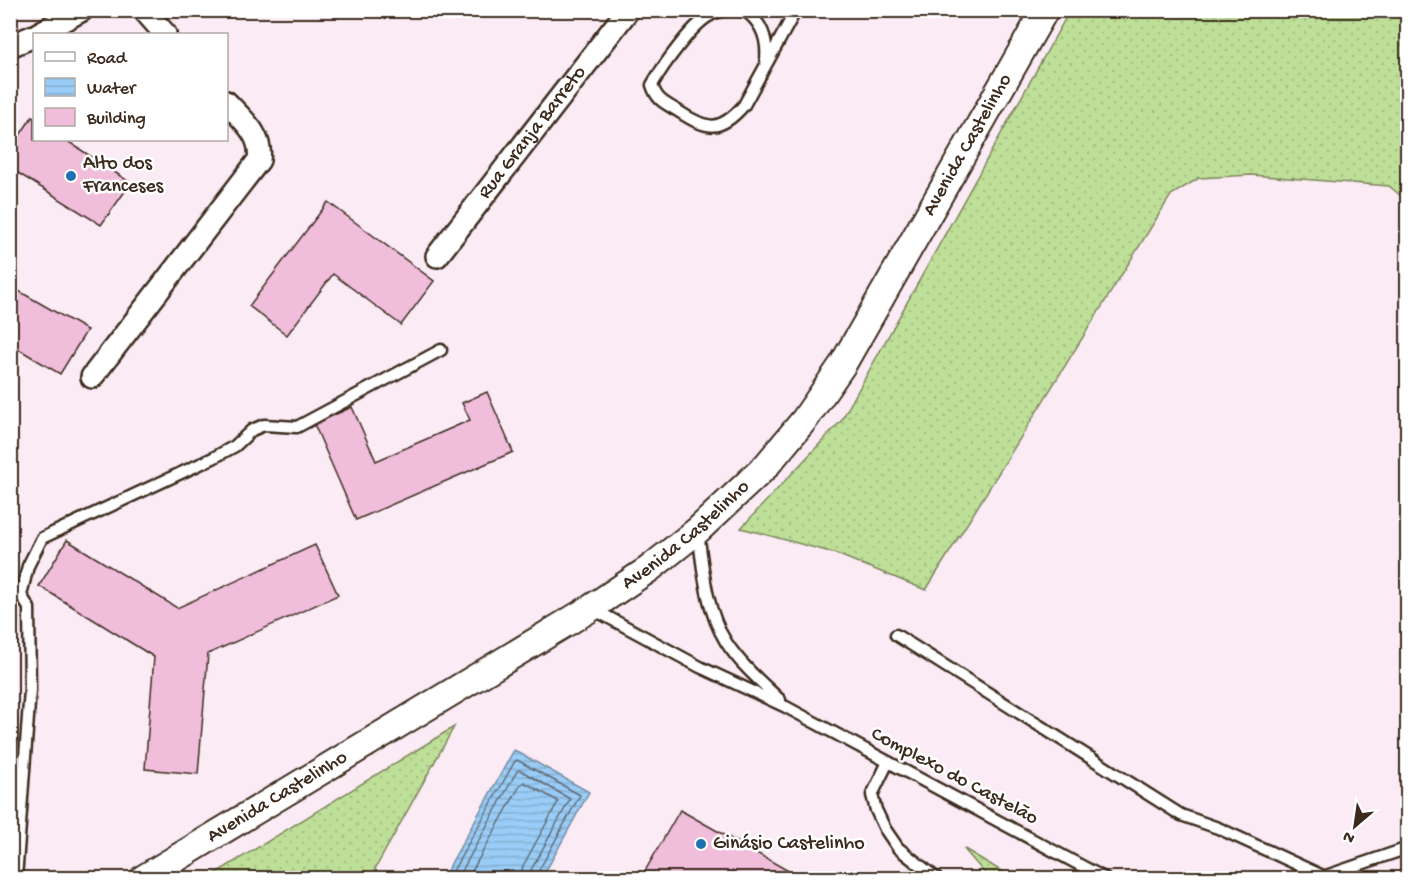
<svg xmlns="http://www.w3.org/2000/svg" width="1418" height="889" font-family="'Gochi Hand',sans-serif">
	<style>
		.grass { fill: url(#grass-dots); stroke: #7c845b; stroke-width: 1.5 }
		.water { fill: url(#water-rules); stroke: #738ba0; stroke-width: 1.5 }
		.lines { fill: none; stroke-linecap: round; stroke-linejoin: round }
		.shore { stroke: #616b74; stroke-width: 1.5 }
		.building { fill: #f0bddb; stroke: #3b2a1e; stroke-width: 1.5 }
		.service-casing { stroke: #3b2a1e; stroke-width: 15 }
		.minor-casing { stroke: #3b2a1e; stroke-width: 26 }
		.tertiary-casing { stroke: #3b2a1e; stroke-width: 30 }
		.service { stroke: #fff; stroke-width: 10 }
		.minor { stroke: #fff; stroke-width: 21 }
		.tertiary { stroke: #fff; stroke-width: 26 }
		.poi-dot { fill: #1f6fb2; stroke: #fff; stroke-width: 2 }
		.labels { text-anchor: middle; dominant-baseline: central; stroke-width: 5; stroke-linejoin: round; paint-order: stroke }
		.street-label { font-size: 20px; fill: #3b2a1e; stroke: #fff }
		.poi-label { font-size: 20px; fill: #3b2a1e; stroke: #fff; text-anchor: start }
	</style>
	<defs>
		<pattern id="grass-dots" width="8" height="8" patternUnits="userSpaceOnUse" patternTransform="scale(1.5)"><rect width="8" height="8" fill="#bedf98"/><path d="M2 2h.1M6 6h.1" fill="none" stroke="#a4c083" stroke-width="1.8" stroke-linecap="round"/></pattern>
		<pattern id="water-rules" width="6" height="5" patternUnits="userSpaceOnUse" patternTransform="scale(1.5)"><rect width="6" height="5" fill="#99ccf6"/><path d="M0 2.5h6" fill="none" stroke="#85afd2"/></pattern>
	</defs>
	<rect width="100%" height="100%" fill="#faebf4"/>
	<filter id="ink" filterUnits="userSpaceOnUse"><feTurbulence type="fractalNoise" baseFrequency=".0167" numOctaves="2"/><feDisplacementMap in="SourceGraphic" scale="12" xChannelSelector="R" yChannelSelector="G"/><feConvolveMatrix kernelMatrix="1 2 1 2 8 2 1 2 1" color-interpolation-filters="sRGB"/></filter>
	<g filter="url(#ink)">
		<g class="grass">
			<polygon points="1070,10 1407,11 1407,201 1389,186 1251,175 1199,178 1171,195 926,590 834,553 741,528 841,421"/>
			<polygon points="454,727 370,878 208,878"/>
			<polygon points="963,848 1013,878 989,878"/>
		</g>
		<polygon class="water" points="514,750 589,792 542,878 443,878"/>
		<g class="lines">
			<g class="shore">
				<polyline points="449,878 515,761 517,760 580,795 537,874 537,878"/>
				<polyline points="458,878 517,771 520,770 570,799 531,870 529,878"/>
				<polyline points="468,878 521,784 524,782 556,800 558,802 523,866 520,878"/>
			</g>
		</g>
		<g class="building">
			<polygon points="32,117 34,118 34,140 66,140 131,183 101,225 10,168 10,150"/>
			<polygon points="328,202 434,281 401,325 333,274 287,335 249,306"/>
			<polygon points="10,286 87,330 60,374 10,344"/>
			<polygon points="487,392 513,452 356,520 314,424 352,407 376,461 470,420 462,403"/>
			<polygon points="67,540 177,608 315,545 338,595 208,654 198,774 145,769 154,657 39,586"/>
			<polygon points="680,810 801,878 641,878"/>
		</g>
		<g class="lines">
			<defs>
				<g id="service">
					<path d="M723 10C718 12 713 13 709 16 691 26 662 67 652 85 657 101 665 103 678 111 707 130 720 133 744 105L796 10"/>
					<path d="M744 10C762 22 768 39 766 60"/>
					<path d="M698 531C703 569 706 610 726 642 740 664 761 682 780 700"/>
					<polyline points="591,608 700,667 786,707 1104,878"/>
					<polyline points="896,635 1181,815 1218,828 1325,877"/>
					<polyline points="888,762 872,795 876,810 885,829 898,848 936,878"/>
					<polyline points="16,878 30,690 29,608 21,595 28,566 42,538 213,458 235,446 252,430 264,425 297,427 441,350"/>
					<polyline points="1320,878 1408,848"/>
				</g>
				<g id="minor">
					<polyline points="144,10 165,34"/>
					<polyline points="38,34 82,10"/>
					<polyline points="10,46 34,36"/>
					<path id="s1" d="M437 256 628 10"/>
					<path d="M92 377 259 160C263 135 242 119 226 102"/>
				</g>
				<g id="tertiary">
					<path id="s2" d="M144 878 591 608 649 569 698 530 766 466 805 419 843 364 1045 10"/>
				</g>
			</defs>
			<use href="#service" class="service-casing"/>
			<use href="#minor" class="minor-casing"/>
			<use href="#tertiary" class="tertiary-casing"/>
			<use href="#service" class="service"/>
			<use href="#minor" class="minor"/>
			<use href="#tertiary" class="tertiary"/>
		</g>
	</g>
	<g class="poi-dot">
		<circle cx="71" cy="176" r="6"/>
		<circle cx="701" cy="844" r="6"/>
	</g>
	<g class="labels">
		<g class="street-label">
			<text stroke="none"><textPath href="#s1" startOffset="156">Rua Granja Barreto</textPath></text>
			<text stroke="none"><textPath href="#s2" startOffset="1128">Avenida Castelinho</textPath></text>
			<text stroke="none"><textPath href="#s2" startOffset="642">Avenida Castelinho</textPath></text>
			<text transform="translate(954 777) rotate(28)">Complexo do Castelão</text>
			<text stroke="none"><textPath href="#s2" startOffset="156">Avenida Castelinho</textPath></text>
		</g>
		<g class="poi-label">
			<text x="83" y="164">Alto dos<tspan x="83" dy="23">Franceses</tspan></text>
			<text x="713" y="844">Ginásio Castelinho</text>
		</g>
	</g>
	<rect width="1418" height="889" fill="none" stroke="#fff" stroke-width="36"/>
	<rect x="18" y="18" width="1382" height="853" fill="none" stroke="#3b2a1e" stroke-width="2" filter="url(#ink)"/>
	<rect x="33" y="33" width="195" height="108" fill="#ffffff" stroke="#b1aaa5" stroke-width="1.5"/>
	<rect x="45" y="52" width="30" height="9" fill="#ffffff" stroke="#b1aaa5" stroke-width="1.5"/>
	<text x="87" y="63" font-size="18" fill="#3b2a1e">Road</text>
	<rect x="45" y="78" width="30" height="18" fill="url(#water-rules)" stroke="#b1aaa5" stroke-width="1.5"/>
	<text x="87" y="93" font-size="18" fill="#3b2a1e">Water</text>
	<rect x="45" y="108" width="30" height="18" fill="#f0bddb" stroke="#b1aaa5" stroke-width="1.5"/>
	<text x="87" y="123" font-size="18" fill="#3b2a1e">Building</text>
	<g transform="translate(1355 826) rotate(209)" stroke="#ffffff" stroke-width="4.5" paint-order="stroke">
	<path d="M0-4.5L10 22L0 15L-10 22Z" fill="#3b2a1e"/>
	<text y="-9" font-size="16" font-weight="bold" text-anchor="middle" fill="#3b2a1e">N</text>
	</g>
</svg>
